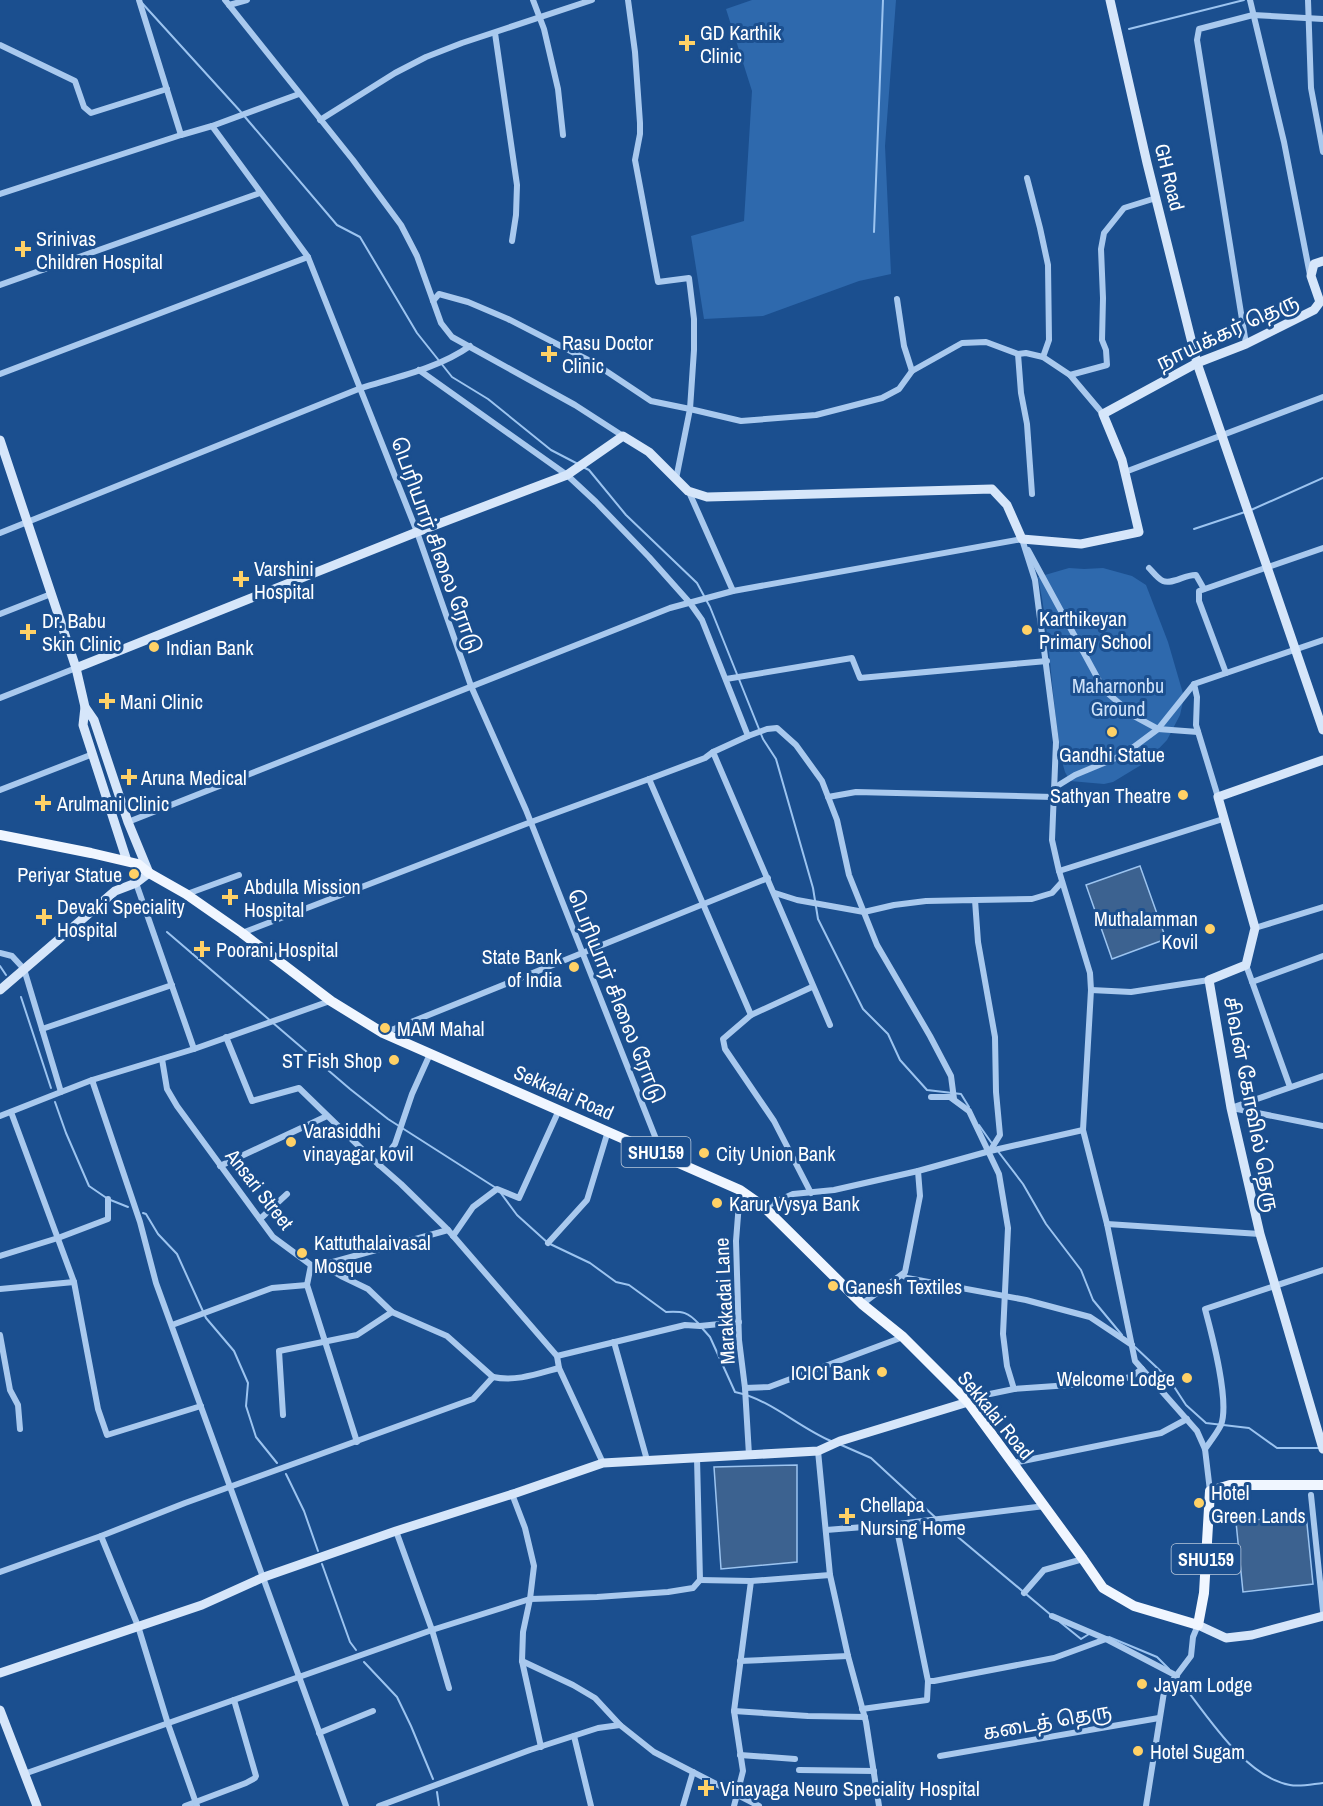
<svg xmlns="http://www.w3.org/2000/svg" width="1323" height="1806" font-family="'Archivo Narrow','Noto Sans Tamil',sans-serif">
	<style>
		.green { fill: #2e69ad }
		.water { fill: #3c6290; stroke: #9cc4f0; stroke-width: 1.5 }
		.lines { fill: none; stroke-linecap: round; stroke-linejoin: round }
		.stream { stroke: #9cc4f0; stroke-width: 2 }
		.street { stroke: #a9c9ee; stroke-width: 6 }
		.secondary { stroke: #d6e6fa; stroke-width: 9 }
		.primary { stroke: #f0f6ff; stroke-width: 10 }
		.poi-dot { fill: #ffd166; stroke: #1b4f8f; stroke-width: 2 }
		.labels { text-anchor: middle; dominant-baseline: central; stroke-width: 6; stroke-linejoin: round; paint-order: stroke }
		.shield { fill: #1b4f8f; stroke: #bbcadd; stroke-width: 1.5 }
		.shield-label { font-size: 18px; font-weight: bold; fill: #fff }
		.poi-label { font-size: 20px; fill: #fff; stroke: #1b4f8f; text-anchor: start }
		.street-label { font-size: 20px; fill: #fff; stroke: #1b4f8f }
		.park-label { font-size: 20px; fill: #cfe3fa; stroke: #1b4f8f }
	</style>
	<rect width="100%" height="100%" fill="#1b4f8f"/>
	<g class="green">
		<polygon points="752,0 896,0 885,146 891,274 859,281 763,316 704,319 691,236 744,221 752,91 726,9"/>
		<path d="M1069 568 1084 569 1103 568 1132 576 1146 585 1168 642 1184 697 1180 715 1167 740 1146 762 1113 782 1104 784 1070 781 1065 772 1063 765C1051 702 1051 638 1038 577Z"/>
	</g>
	<g class="water">
		<polygon points="1140,866 1166,939 1112,959 1086,885"/>
		<polygon points="797,1465 797,1562 721,1569 714,1467"/>
		<polygon points="1306,1514 1313,1584 1243,1592 1236,1522"/>
	</g>
	<g class="lines">
		<g class="stream">
			<polyline points="142,3 241,112"/>
			<polyline points="1129,29 1244,0"/>
			<polyline points="245,117 337,225 360,237 417,333 452,377 488,399 551,450 578,464"/>
			<polyline points="874,232 883,0"/>
			<polyline points="583,467 589,470 626,515 697,583 710,607 763,739 776,759 813,888 818,919 863,1009 888,1034 900,1060 927,1090 961,1094 969,1107"/>
			<polyline points="1251,510 1323,478"/>
			<polyline points="1194,529 1245,512"/>
			<polyline points="167,932 350,1089 388,1119 496,1188"/>
			<polyline points="0,966 6,975"/>
			<polyline points="21,997 51,1088"/>
			<polyline points="55,1102 66,1133 89,1186 108,1199 128,1207"/>
			<polyline points="979,1125 993,1145"/>
			<polyline points="997,1150 1023,1184 1046,1224 1081,1270 1093,1300 1122,1335"/>
			<path d="M500 1192 517 1215 548 1243 590 1263 616 1282 629 1285 666 1312C683 1311 688 1312 699 1324"/>
			<polyline points="143,1213 146,1214 158,1234 177,1254 206,1318 234,1351 248,1383 246,1406 256,1437 277,1463"/>
			<path d="M702 1328 710 1337 735 1392C770 1399 798 1427 831 1441"/>
			<polyline points="1135,1347 1169,1379 1186,1405 1206,1423 1249,1428 1277,1448 1320,1448"/>
			<polyline points="839,1444 871,1458 936,1518"/>
			<polyline points="286,1474 304,1511 318,1551"/>
			<polyline points="940,1522 1051,1615"/>
			<polyline points="322,1564 350,1642 356,1650"/>
			<polyline points="1060,1622 1081,1639 1089,1634"/>
			<polyline points="1109,1637 1157,1657 1169,1669"/>
			<polyline points="364,1662 397,1697 411,1726 433,1779"/>
			<path d="M1177 1677C1205 1712 1244 1777 1290 1785 1300 1787 1313 1784 1323 1783"/>
			<polyline points="437,1792 439,1806"/>
		</g>
		<g class="street">
			<polyline points="139,0 181,135 212,126 308,257 417,532 471,686 526,810 662,1154"/>
			<polyline points="225,0 353,160 401,225 417,256 441,323 452,337 575,405 623,436"/>
			<polyline points="533,0 544,29 558,89 563,135"/>
			<polyline points="628,0 635,52 640,123 640,134 635,160 658,282 689,278 694,319 694,350 690,409 741,421 816,415 882,398 899,389 912,371 962,343 986,342 1018,354 1026,353 1043,357 1070,375"/>
			<polyline points="1250,0 1284,142 1310,275"/>
			<polyline points="1308,0 1311,88 1323,152"/>
			<polyline points="229,5 247,0"/>
			<polyline points="495,33 517,185 516,215 512,241"/>
			<polyline points="0,45 75,81 84,107 91,113 167,89"/>
			<polyline points="320,120 395,73 426,57 462,43 592,0"/>
			<polyline points="212,126 299,94"/>
			<polyline points="1027,178 1040,228 1048,265 1049,340 1043,357"/>
			<polyline points="0,194 181,135"/>
			<polyline points="0,285 260,193"/>
			<polyline points="897,299 904,346 912,371"/>
			<polyline points="433,301 439,294 468,302 508,319 594,363 651,401 690,409 676,479"/>
			<polyline points="1246,344 1197,40 1199,29 1253,15 1323,19"/>
			<polyline points="1018,354 1021,393 1027,424 1032,494"/>
			<polyline points="419,370 567,475 596,502 649,557 690,603 702,620 748,736"/>
			<polyline points="0,374 308,257"/>
			<polyline points="1103,414 1070,375 1107,365 1106,350 1102,340 1103,298 1101,249 1104,233 1124,208 1156,198"/>
			<polyline points="1125,472 1323,397"/>
			<polyline points="689,492 733,591 1022,539 1035,580 1056,742 1052,840 1059,871 1090,973 1091,990 1083,1130 1107,1224 1135,1361 1197,1431 1205,1449 1210,1491"/>
			<path d="M0 533 361 388C397 377 439 368 470 346"/>
			<polyline points="1028,550 1104,690 1134,716 1158,729 1198,732"/>
			<path d="M1149 568C1153 572 1158 579 1163 581 1172 585 1186 574 1196 575L1204 589"/>
			<polyline points="0,614 51,594"/>
			<polyline points="1226,673 1199,601 1199,591 1323,548"/>
			<polyline points="726,679 852,658 860,678 1047,661"/>
			<polyline points="1194,684 1197,697 1196,725 1218,797"/>
			<polyline points="0,698 76,668"/>
			<polyline points="649,779 751,1015"/>
			<polyline points="1054,788 1075,775 1123,755 1158,729 1194,684 1323,640"/>
			<polyline points="0,790 93,754"/>
			<polyline points="828,797 856,792 1053,797"/>
			<polyline points="128,822 670,608 733,591"/>
			<polyline points="1059,871 1223,819"/>
			<polyline points="136,883 194,1049"/>
			<polyline points="775,893 797,900 864,912 894,905 926,901 975,900 978,942 995,1037 996,1092 1000,1135 990,1151"/>
			<polyline points="187,894 239,875"/>
			<polyline points="975,900 1032,899 1052,893 1062,882"/>
			<polyline points="1255,928 1323,907"/>
			<polyline points="242,933 531,822 649,779 705,758 713,752"/>
			<polyline points="0,953 12,956 24,969 61,1092 92,1080 140,1222 156,1283 346,1806"/>
			<polyline points="1246,965 1290,1087"/>
			<polyline points="1252,982 1323,956"/>
			<polyline points="1091,990 1131,992 1209,980"/>
			<polyline points="830,1025 713,752 748,736 767,729 777,728 796,745 822,781 837,820 849,875 877,945 930,1036 951,1076 954,1099"/>
			<polyline points="42,1029 172,985"/>
			<polyline points="384,1033 768,878"/>
			<polyline points="226,1037 252,1101 299,1088 369,1156 401,1184 448,1230 557,1356 559,1368 603,1463"/>
			<polyline points="162,1059 167,1089 177,1106 273,1237 311,1265 322,1265 341,1276 368,1289 392,1312 447,1336 493,1377"/>
			<polyline points="92,1080 194,1049 330,1001"/>
			<polyline points="931,1097 950,1097 969,1111 999,1174 1008,1228 1003,1334 1007,1366 1014,1389 985,1395 968,1402"/>
			<polyline points="1231,1108 1323,1076"/>
			<polyline points="1232,1108 1323,1126"/>
			<polyline points="11,1112 74,1282 98,1409 107,1435 201,1406"/>
			<polyline points="0,1116 61,1092"/>
			<polyline points="379,1165 395,1144 412,1094 430,1054"/>
			<polyline points="220,1166 327,1116"/>
			<polyline points="740,1190 736,1241 739,1340 745,1388 769,1387 903,1337"/>
			<polyline points="811,1193 774,1121 725,1049 723,1039 751,1015 812,987"/>
			<polyline points="764,1207 793,1194 834,1190 918,1171"/>
			<polyline points="260,1219 287,1194"/>
			<polyline points="1107,1224 1260,1234"/>
			<polyline points="453,1236 473,1207 497,1189 519,1198 559,1110"/>
			<polyline points="548,1243 587,1200 608,1131"/>
			<polyline points="0,1256 58,1238 108,1219 108,1199"/>
			<polyline points="311,1265 307,1285 357,1442"/>
			<polyline points="322,1265 448,1230"/>
			<polyline points="902,1275 907,1278 1026,1300 1090,1317 1132,1345"/>
			<polyline points="0,1289 74,1282"/>
			<polyline points="862,1304 905,1272 920,1196 918,1171 990,1151 1083,1130"/>
			<polyline points="172,1325 272,1288 307,1285"/>
			<polyline points="0,1335 10,1390 18,1405 20,1429"/>
			<polyline points="614,1342 647,1460"/>
			<polyline points="557,1356 685,1325 700,1326 739,1322"/>
			<path d="M493 1377C515 1382 537 1374 559 1368"/>
			<polyline points="745,1388 749,1455"/>
			<polyline points="1014,1389 1099,1383 1131,1377 1142,1369"/>
			<polyline points="283,1415 279,1351 357,1335 392,1312"/>
			<path d="M1205 1449C1210 1442 1217 1433 1221 1425 1230 1401 1212 1335 1205 1309L1323 1270"/>
			<polyline points="818,1451 830,1575 848,1656 866,1722 879,1806"/>
			<polyline points="1013,1463 1161,1433 1187,1419"/>
			<polyline points="512,1494 525,1528 534,1566 530,1599 523,1632 522,1661 541,1747"/>
			<polyline points="1311,1495 1323,1611"/>
			<polyline points="890,1525 1045,1506"/>
			<polyline points="826,1530 889,1525 897,1530 928,1681 934,1681 1054,1658 1106,1639"/>
			<polyline points="396,1531 432,1630 449,1688"/>
			<polyline points="101,1536 138,1626 168,1724 197,1806"/>
			<polyline points="0,1572 101,1536 185,1503 473,1399 493,1377"/>
			<polyline points="700,1580 751,1581 830,1575"/>
			<polyline points="1024,1593 1044,1570 1083,1559"/>
			<polyline points="1052,1616 1106,1639 1177,1676"/>
			<polyline points="522,1661 573,1685 595,1698 620,1725"/>
			<polyline points="740,1661 848,1656"/>
			<polyline points="862,1709 927,1700 928,1681"/>
			<polyline points="734,1711 808,1716 865,1717"/>
			<polyline points="319,1733 373,1711"/>
			<polyline points="574,1736 591,1806"/>
			<polyline points="740,1755 795,1759"/>
			<polyline points="940,1756 1159,1718"/>
			<polyline points="799,1770 874,1771"/>
			<polyline points="24,1774 432,1630 530,1599 597,1597 668,1592 693,1588 700,1580 697,1458"/>
			<polyline points="185,1806 246,1783 255,1778 256,1776 234,1700"/>
			<polyline points="379,1806 530,1750 598,1728 620,1725 654,1752 759,1806"/>
			<polyline points="683,1806 693,1772"/>
			<polyline points="734,1806 743,1771 734,1711 751,1581"/>
			<polyline points="1146,1806 1164,1692 1191,1656 1193,1637 1198,1625"/>
		</g>
		<g class="secondary">
			<polyline points="1110,0 1147,163 1197,363 1323,730"/>
			<polyline points="0,440 76,668 85,707 94,720 128,822 149,873 136,883 115,891 0,990"/>
			<polyline points="76,668 417,532 567,475 623,436 649,452 688,491 707,497 992,489 1007,505 1022,539 1081,544 1139,532 1122,460 1103,414 1197,363 1246,344 1314,310 1320,302 1311,276 1314,264 1323,261"/>
			<polyline points="85,707 83,725 127,861"/>
			<polyline points="1323,760 1218,797 1255,928 1246,965 1209,980 1231,1108 1260,1234 1323,1449"/>
			<polyline points="1198,1625 1226,1638 1252,1635 1323,1616"/>
			<polyline points="0,1673 202,1605 264,1577 396,1531 516,1493 603,1463 818,1451 840,1441 968,1402"/>
			<polyline points="0,1710 37,1806"/>
		</g>
		<polyline class="primary" points="0,835 91,853 138,864 149,873 186,894 242,933 331,1001 383,1033 740,1190 764,1207 862,1304 903,1337 968,1402 1083,1559 1103,1588 1134,1606 1198,1625 1204,1593 1210,1491 1230,1485 1323,1485"/>
	</g>
	<g class="poi-dot">
		<path d="M684 34h6v6h6v6h-6v6h-6v-6h-6v-6h6z"/>
		<path d="M20 240h6v6h6v6h-6v6h-6v-6h-6v-6h6z"/>
		<path d="M546 345h6v6h6v6h-6v6h-6v-6h-6v-6h6z"/>
		<path d="M238 570h6v6h6v6h-6v6h-6v-6h-6v-6h6z"/>
		<circle cx="1027" cy="630" r="6"/>
		<path d="M25 623h6v6h6v6h-6v6h-6v-6h-6v-6h6z"/>
		<circle cx="154" cy="647" r="6"/>
		<path d="M104 692h6v6h6v6h-6v6h-6v-6h-6v-6h6z"/>
		<circle cx="1112" cy="732" r="6"/>
		<path d="M126 768h6v6h6v6h-6v6h-6v-6h-6v-6h6z"/>
		<circle cx="1183" cy="795" r="6"/>
		<path d="M40 794h6v6h6v6h-6v6h-6v-6h-6v-6h6z"/>
		<circle cx="134" cy="874" r="6"/>
		<path d="M227 888h6v6h6v6h-6v6h-6v-6h-6v-6h6z"/>
		<path d="M41 908h6v6h6v6h-6v6h-6v-6h-6v-6h6z"/>
		<circle cx="1210" cy="929" r="6"/>
		<path d="M199 940h6v6h6v6h-6v6h-6v-6h-6v-6h6z"/>
		<circle cx="574" cy="967" r="6"/>
		<circle cx="385" cy="1028" r="6"/>
		<circle cx="394" cy="1060" r="6"/>
		<circle cx="291" cy="1142" r="6"/>
		<circle cx="704" cy="1153" r="6"/>
		<circle cx="717" cy="1203" r="6"/>
		<circle cx="302" cy="1253" r="6"/>
		<circle cx="833" cy="1286" r="6"/>
		<circle cx="882" cy="1372" r="6"/>
		<circle cx="1187" cy="1378" r="6"/>
		<circle cx="1199" cy="1503" r="6"/>
		<path d="M844 1507h6v6h6v6h-6v6h-6v-6h-6v-6h6z"/>
		<circle cx="1142" cy="1684" r="6"/>
		<circle cx="1138" cy="1751" r="6"/>
		<path d="M703 1779h6v6h6v6h-6v6h-6v-6h-6v-6h6z"/>
	</g>
	<g class="labels">
		<g class="shield">
			<rect x="621.5" y="1137" width="69" height="30" rx="4.5"/>
			<rect x="1171.5" y="1544" width="69" height="30" rx="4.5"/>
		</g>
		<g class="shield-label">
			<text x="656" y="1152">SHU159</text>
			<text x="1206" y="1559">SHU159</text>
		</g>
		<g class="poi-label">
			<text x="700" y="32">GD Karthik<tspan x="700" dy="23">Clinic</tspan></text>
			<text x="36" y="238">Srinivas<tspan x="36" dy="23">Children Hospital</tspan></text>
			<text x="562" y="342">Rasu Doctor<tspan x="562" dy="23">Clinic</tspan></text>
			<text x="254" y="568">Varshini<tspan x="254" dy="23">Hospital</tspan></text>
			<text x="1039" y="618">Karthikeyan<tspan x="1039" dy="23">Primary School</tspan></text>
			<text x="42" y="620">Dr. Babu<tspan x="42" dy="23">Skin Clinic</tspan></text>
			<text x="166" y="647">Indian Bank</text>
			<text x="120" y="701">Mani Clinic</text>
			<text x="1112" y="754" text-anchor="middle">Gandhi Statue</text>
			<text x="141" y="777">Aruna Medical</text>
			<text x="1171" y="795" text-anchor="end">Sathyan Theatre</text>
			<text x="57" y="803">Arulmani Clinic</text>
			<text x="122" y="874" text-anchor="end">Periyar Statue</text>
			<text x="244" y="886">Abdulla Mission<tspan x="244" dy="23">Hospital</tspan></text>
			<text x="57" y="906">Devaki Speciality<tspan x="57" dy="23">Hospital</tspan></text>
			<text x="1198" y="918" text-anchor="end">Muthalamman<tspan x="1198" dy="23">Kovil</tspan></text>
			<text x="216" y="949">Poorani Hospital</text>
			<text x="562" y="956" text-anchor="end">State Bank<tspan x="562" dy="23">of India</tspan></text>
			<text x="397" y="1028">MAM Mahal</text>
			<text x="382" y="1060" text-anchor="end">ST Fish Shop</text>
			<text x="303" y="1130">Varasiddhi<tspan x="303" dy="23">vinayagar kovil</tspan></text>
			<text x="716" y="1153">City Union Bank</text>
			<text x="729" y="1203">Karur Vysya Bank</text>
			<text x="314" y="1242">Kattuthalaivasal<tspan x="314" dy="23">Mosque</tspan></text>
			<text x="845" y="1286">Ganesh Textiles</text>
			<text x="870" y="1372" text-anchor="end">ICICI Bank</text>
			<text x="1175" y="1378" text-anchor="end">Welcome Lodge</text>
			<text x="1211" y="1492">Hotel<tspan x="1211" dy="23">Green Lands</tspan></text>
			<text x="860" y="1504">Chellapa<tspan x="860" dy="23">Nursing Home</tspan></text>
			<text x="1154" y="1684">Jayam Lodge</text>
			<text x="1150" y="1751">Hotel Sugam</text>
			<text x="720" y="1788">Vinayaga Neuro Speciality Hospital</text>
		</g>
		<g class="street-label">
			<text transform="translate(1170 177) rotate(76)">GH Road</text>
			<text transform="translate(1227 331) rotate(-25)">நாயக்கர் தெரு</text>
			<text transform="translate(437 545) rotate(70)">பெரியார் சிலை ரோடு</text>
			<text transform="translate(617 996) rotate(68)">பெரியார் சிலை ரோடு</text>
			<text transform="translate(564 1092) rotate(24)">Sekkalai Road</text>
			<text transform="translate(1252 1104) rotate(79)">சிவன் கோவில் தெரு</text>
			<text transform="translate(260 1189) rotate(52)">Ansari Street</text>
			<text transform="translate(724 1301) rotate(-93)">Marakkadai Lane</text>
			<text transform="translate(996 1415) rotate(51)">Sekkalai Road</text>
			<text transform="translate(1047 1721) rotate(-10)">கடைத் தெரு</text>
		</g>
		<g class="park-label">
			<text x="1118" y="685">Maharnonbu<tspan x="1118" dy="23">Ground</tspan></text>
		</g>
	</g>
</svg>
